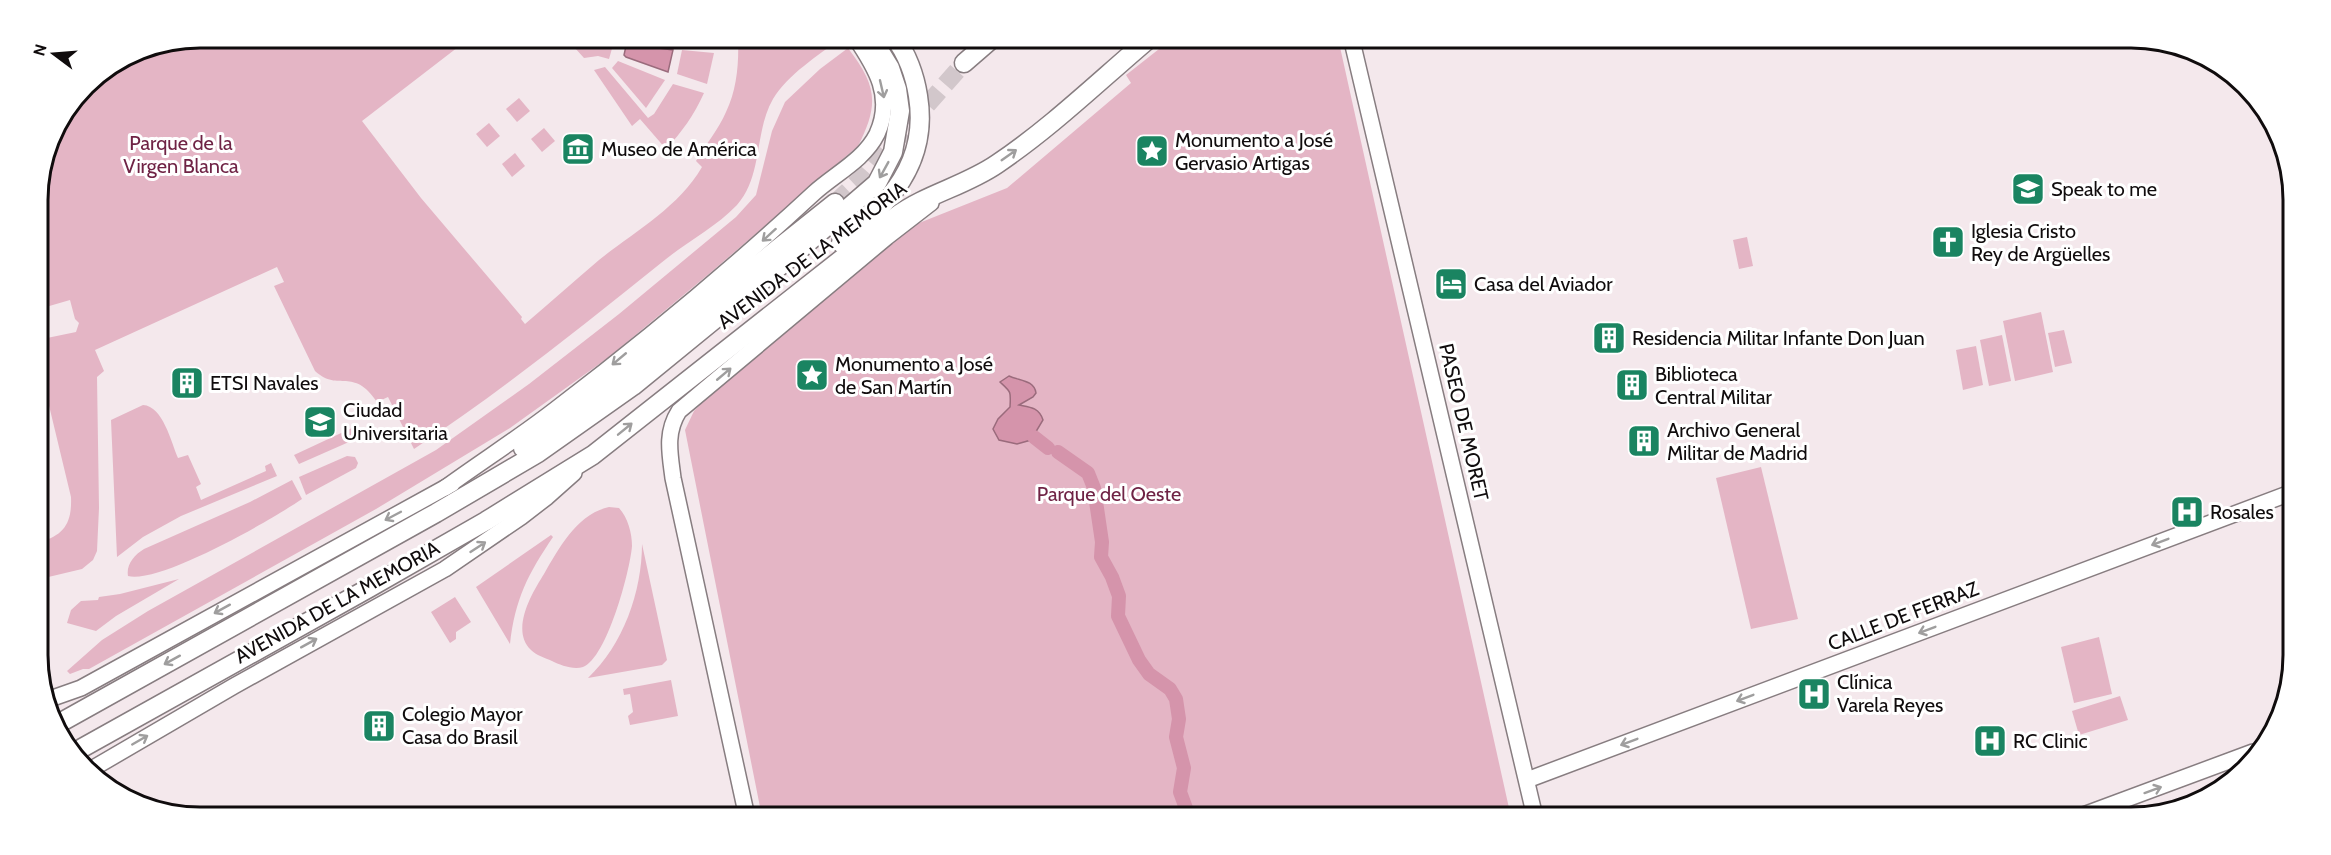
<svg xmlns="http://www.w3.org/2000/svg" width="2331" height="855" font-family="Cabin,sans-serif">
	<style>
		.green { fill: #e4b5c5 }
		.water { fill: #d594ab; stroke: #9a6b7c; stroke-width: 1.5 }
		.lines { fill: none; stroke-linecap: round; stroke-linejoin: round }
		.canal { stroke: #d594ab; stroke-width: 14 }
		.highway-tunnel { stroke: #d2c7cb; stroke-width: 18; stroke-dasharray: 18 9; stroke-linecap: butt }
		.major-casing { stroke: #877d80; stroke-width: 18 }
		.highway-casing { stroke: #877d80; stroke-width: 21 }
		.major { stroke: #fff; stroke-width: 15 }
		.highway { stroke: #fff; stroke-width: 18 }
		.oneway { stroke: #9f9e9e }
		.labels { text-anchor: middle; dominant-baseline: central; stroke-width: 6; stroke-linejoin: round; paint-order: stroke }
		.poi-label { font-size: 20px; fill: #100c0d; stroke: #fff; text-anchor: start }
		.park-label { font-size: 20px; fill: #6f2345; stroke: #fff }
		.street-label { font-size: 20px; fill: #100c0d; stroke: #fff }
		.rim { fill: none; stroke: #100c0d; stroke-width: 3 }
	</style>
	<rect width="100%" height="100%" fill="#f4e8ec"/>
	<g class="green">
		<path d="M200 37 459 38 462 44 362 121 421 198 522 317 521 319 525 324C550 303 574 281 599 260 634 232 678 208 702 167L696 161C705 145 719 129 726 112 737 89 739 63 738 38H841C818 56 788 74 773 99 754 132 763 176 737 205 715 228 685 243 661 263 580 328 500 392 414 449L388 397 377 402C353 366 339 393 315 371L274 286 284 282 277 267 95 350 104 371 97 377 99 508 97 551 93 560 82 569 40 579V542C65 535 72 522 71 497L40 368 42 367 39 350 46 348 48 343 47 338 76 332 79 323 75 319 70 300 39 309 38 189 54 128 93 78 138 50Z"/>
		<polygon points="566,38 615,38 609,59 598,56 584,58"/>
		<polygon points="622,38 673,38 674,42"/>
		<polygon points="682,38 714,38 714,43 682,41"/>
		<path d="M916 38H944C934 46 925 49 916 38Z"/>
		<polygon points="1173,38 1338,38 1511,817 762,817 685,430 694,411 726,377 904,229 1007,188 1131,83 1126,75"/>
		<path d="M848 48C876 85 880 103 858 146L710 273 609 357 510 428 376 509 89 669H83L70 674 67 671 102 640 148 611 436 450 529 384 619 314 736 217 756 195 772 131 785 102 820 69Z"/>
		<polygon points="682,50 714,53 707,84 677,74"/>
		<polygon points="618,61 665,80 646,108 612,68"/>
		<path d="M605 67 648 118 654 114 673 84 704 93C694 115 682 132 666 149L640 119 632 126 594 70Z"/>
		<polygon points="519,98 530,111 517,122 506,109"/>
		<polygon points="489,123 500,136 487,147 476,134"/>
		<polygon points="544,128 555,141 542,152 531,139"/>
		<polygon points="515,153 525,166 512,177 502,164"/>
		<polygon points="1747,237 1753,266 1739,269 1733,240"/>
		<polygon points="2041,312 2053,372 2015,381 2003,321"/>
		<polygon points="2064,330 2072,363 2055,367 2048,333"/>
		<polygon points="2002,335 2011,381 1989,386 1980,340"/>
		<polygon points="1976,346 1983,385 1963,390 1956,350"/>
		<path d="M143 405C163 406 171 442 178 458L188 455 201 484 196 487 201 500 266 471 265 466 271 463 277 476 181 516 143 537 117 557 111 420Z"/>
		<polygon points="354,427 358,438 299,464 294,455"/>
		<polygon points="347,456 355,457 358,463 356,468 306,495 299,477"/>
		<polygon points="1761,467 1798,619 1751,629 1716,478"/>
		<path d="M292 480 302 499C273 519 160 584 128 576 126 565 134 555 144 549L250 502Z"/>
		<path d="M609 507 619 508C628 518 632 533 632 546 630 571 607 658 583 667 573 670 560 665 552 661 545 658 536 655 531 650 510 630 532 593 544 574 559 548 577 514 609 507Z"/>
		<path d="M551 535 553 537C528 574 515 599 510 644L476 587Z"/>
		<path d="M642 544 667 660 662 665 588 678C623 645 642 592 642 544Z"/>
		<polygon points="179,579 116,616 96,631 67,623 71,610 81,601 98,600 99,597 120,594"/>
		<polygon points="455,597 471,622 456,632 456,639 450,643 431,612"/>
		<path d="M40 603 48 609C49 623 44 635 40 649Z"/>
		<polygon points="2099,637 2112,694 2074,703 2061,647"/>
		<polygon points="671,680 678,716 630,725 628,716 633,712 630,694 624,695 623,689"/>
		<polygon points="2120,696 2128,720 2079,735 2072,711"/>
		<polygon points="2232,782 2230,784 2141,817 2136,817"/>
	</g>
	<g class="water">
		<polygon points="629,44 673,50 668,72 626,57 624,55 626,46"/>
		<path d="M1009 376C1020 381 1034 380 1036 393L1033 397 1019 405C1029 407 1039 407 1043 420L1031 440 1017 444 999 440 993 429 998 419 1010 407C1011 391 1011 392 1000 382Z"/>
	</g>
	<g class="lines">
		<g class="canal">
			<polyline points="1034,437 1048,448"/>
			<polyline points="1058,452 1088,473 1094,488 1102,542 1101,557 1112,577 1119,596 1118,616 1139,660 1149,674 1170,689 1176,699 1179,719 1176,737 1184,768 1180,792 1187,811 1187,817"/>
		</g>
		<polyline class="highway-tunnel" points="835,203 866,174 964,63"/>
		<defs>
			<g id="major">
				<polyline points="1351,37 1535,817"/>
				<path d="M445 488C482 461 520 437 556 409 644 342 733 268 814 193 835 174 864 160 877 134 894 97 876 68 855 37"/>
				<polyline points="47,700 81,688 452,484"/>
				<polyline points="90,770 234,686 445,569 521,517 547,497 574,473"/>
				<polyline points="1527,780 2293,492"/>
				<path d="M747 817 673 478C670 454 665 433 679 411L887 237 931 203"/>
				<polyline points="2078,817 2253,752"/>
			</g>
			<g id="highway">
				<polyline points="964,63 994,37"/>
				<path d="M841 243C889 204 929 163 918 96 915 76 907 53 894 37"/>
				<polyline points="523,448 608,388 731,286 835,203"/>
				<polyline points="65,720 436,513 538,453 633,386 791,257 877,183 893,152 900,111 897,89 890,68 871,37"/>
				<path d="M82 748 369 588 486 521 593 455 895 217C926 194 965 186 997 164 1052 127 1100 80 1151 37"/>
			</g>
		</defs>
		<use href="#major" class="major-casing"/>
		<use href="#highway" class="highway-casing"/>
		<use href="#major" class="major"/>
		<use href="#highway" class="highway"/>
	</g>
	<defs><path id="oneway-shaft" d="M-6 0H5M1.5-3L5.5 0L1.5 3" fill="none" stroke-width="1.6" stroke-linecap="round" stroke-linejoin="round" transform="scale(1.5)"/></defs>
	<g class="oneway">
		<use href="#oneway-shaft" transform="translate(882 89) rotate(77)"/>
		<use href="#oneway-shaft" transform="translate(1009 155) rotate(-35)"/>
		<use href="#oneway-shaft" transform="translate(884 170) rotate(119)"/>
		<use href="#oneway-shaft" transform="translate(769 235) rotate(138)"/>
		<use href="#oneway-shaft" transform="translate(619 359) rotate(140)"/>
		<use href="#oneway-shaft" transform="translate(724 374) rotate(-40)"/>
		<use href="#oneway-shaft" transform="translate(625 429) rotate(-39)"/>
		<use href="#oneway-shaft" transform="translate(393 516) rotate(152)"/>
		<use href="#oneway-shaft" transform="translate(2160 542) rotate(159)"/>
		<use href="#oneway-shaft" transform="translate(478 547) rotate(-33)"/>
		<use href="#oneway-shaft" transform="translate(222 609) rotate(151)"/>
		<use href="#oneway-shaft" transform="translate(1927 630) rotate(159)"/>
		<use href="#oneway-shaft" transform="translate(309 643) rotate(-29)"/>
		<use href="#oneway-shaft" transform="translate(172 660) rotate(151)"/>
		<use href="#oneway-shaft" transform="translate(1745 698) rotate(159)"/>
		<use href="#oneway-shaft" transform="translate(140 740) rotate(-30)"/>
		<use href="#oneway-shaft" transform="translate(1629 742) rotate(159)"/>
		<use href="#oneway-shaft" transform="translate(2153 790) rotate(-20)"/>
	</g>
	<defs>
		<symbol id="museum-square" viewBox="-11 -11 22 22"><rect x="-9" y="-9" width="18" height="18" rx="4" fill="#1a8461" stroke="#fff"/><path d="M0-6L6-3V-2H-6V-3ZM-5-1h2V3h-2ZM-1-1h2V3h-2ZM3-1h2V3H3ZM-6 4H6V6H-6Z" fill="#fff"/></symbol>
		<symbol id="sight-square" viewBox="-11 -11 22 22"><rect x="-9" y="-9" width="18" height="18" rx="4" fill="#1a8461" stroke="#fff"/><path d="M0-6L1.8-2.2L6-1.7L2.9 1.2L3.7 5.4L0 3.3L-3.7 5.4L-2.9 1.2L-6-1.7L-1.8-2.2Z" fill="#fff"/></symbol>
		<symbol id="school-square" viewBox="-11 -11 22 22"><rect x="-9" y="-9" width="18" height="18" rx="4" fill="#1a8461" stroke="#fff"/><path d="M0-5L7-2L0 1L-7-2ZM-4 1L0 2.5L4 1V4Q0 6-4 4Z" fill="#fff"/></symbol>
		<symbol id="church-square" viewBox="-11 -11 22 22"><rect x="-9" y="-9" width="18" height="18" rx="4" fill="#1a8461" stroke="#fff"/><path d="M-1.2-6h2.4v3.5h3.3v2.4h-3.3V6h-2.4V-.1h-3.3v-2.4h3.3Z" fill="#fff"/></symbol>
		<symbol id="hotel-square" viewBox="-11 -11 22 22"><rect x="-9" y="-9" width="18" height="18" rx="4" fill="#1a8461" stroke="#fff"/><path d="M-6-4.5h1.5V1H6V5H4.5V3h-9V5H-6ZM-4 0a1.8 1.8 0 1 1 3.6 0ZM.5 0V-2.5h3Q6-2.5 6 0Z" fill="#fff"/></symbol>
		<symbol id="building-square" viewBox="-11 -11 22 22"><rect x="-9" y="-9" width="18" height="18" rx="4" fill="#1a8461" stroke="#fff"/><path d="M-4-6H4V6H1V3H-1V6H-4ZM-2.5-4.3h1.7v1.8h-1.7ZM.8-4.3h1.7v1.8H.8ZM-2.5-1h1.7V.8h-1.7ZM.8-1h1.7V.8H.8Z" fill="#fff"/></symbol>
		<symbol id="university-square" viewBox="-11 -11 22 22"><rect x="-9" y="-9" width="18" height="18" rx="4" fill="#1a8461" stroke="#fff"/><path d="M0-5L7-2L0 1L-7-2ZM-4 1L0 2.5L4 1V4Q0 6-4 4Z" fill="#fff"/></symbol>
		<symbol id="hospital-square" viewBox="-11 -11 22 22"><rect x="-9" y="-9" width="18" height="18" rx="4" fill="#1a8461" stroke="#fff"/><path d="M-5-5h3v3.5h4V-5h3V5h-3V1.5h-4V5h-3Z" fill="#fff"/></symbol>
	</defs>
	<g fill-rule="evenodd">
		<use href="#museum-square" x="559" y="130" width="38" height="38"/>
		<use href="#sight-square" x="1133" y="132" width="38" height="38"/>
		<use href="#school-square" x="2009" y="170" width="38" height="38"/>
		<use href="#church-square" x="1929" y="223" width="38" height="38"/>
		<use href="#hotel-square" x="1432" y="265" width="38" height="38"/>
		<use href="#building-square" x="1590" y="319" width="38" height="38"/>
		<use href="#sight-square" x="793" y="356" width="38" height="38"/>
		<use href="#building-square" x="168" y="364" width="38" height="38"/>
		<use href="#building-square" x="1613" y="366" width="38" height="38"/>
		<use href="#university-square" x="301" y="403" width="38" height="38"/>
		<use href="#building-square" x="1625" y="422" width="38" height="38"/>
		<use href="#hospital-square" x="2168" y="493" width="38" height="38"/>
		<use href="#hospital-square" x="1795" y="675" width="38" height="38"/>
		<use href="#building-square" x="360" y="707" width="38" height="38"/>
		<use href="#hospital-square" x="1971" y="722" width="38" height="38"/>
	</g>
	<g class="labels">
		<g class="poi-label">
			<text x="1175" y="140">Monumento a José<tspan x="1175" dy="23">Gervasio Artigas</tspan></text>
			<text x="601" y="149">Museo de América</text>
			<text x="2051" y="189">Speak to me</text>
			<text x="1971" y="231">Iglesia Cristo<tspan x="1971" dy="23">Rey de Argüelles</tspan></text>
			<text x="1474" y="284">Casa del Aviador</text>
			<text x="1632" y="338">Residencia Militar Infante Don Juan</text>
			<text x="835" y="364">Monumento a José<tspan x="835" dy="23">de San Martín</tspan></text>
			<text x="1655" y="374">Biblioteca<tspan x="1655" dy="23">Central Militar</tspan></text>
			<text x="210" y="383">ETSI Navales</text>
			<text x="343" y="410">Ciudad<tspan x="343" dy="23">Universitaria</tspan></text>
			<text x="1667" y="430">Archivo General<tspan x="1667" dy="23">Militar de Madrid</tspan></text>
			<text x="2210" y="512">Rosales</text>
			<text x="1837" y="682">Clínica<tspan x="1837" dy="23">Varela Reyes</tspan></text>
			<text x="402" y="714">Colegio Mayor<tspan x="402" dy="23">Casa do Brasil</tspan></text>
			<text x="2013" y="741">RC Clinic</text>
		</g>
		<g class="park-label">
			<text x="181" y="143">Parque de la<tspan x="181" dy="23">Virgen Blanca</tspan></text>
			<text x="1109" y="494">Parque del Oeste</text>
		</g>
		<g class="street-label">
			<text transform="translate(812 255) rotate(-37)">AVENIDA DE LA MEMORIA</text>
			<text transform="translate(1464 422) rotate(77)">PASEO DE MORET</text>
			<text transform="translate(337 602) rotate(-29)">AVENIDA DE LA MEMORIA</text>
			<text transform="translate(1903 616) rotate(-21)">CALLE DE FERRAZ</text>
		</g>
	</g>
	<path d="M0 0H2331V855H0ZM200 48H2131A152 152 0 0 1 2283 200V655A152 152 0 0 1 2131 807H200A152 152 0 0 1 48 655V200A152 152 0 0 1 200 48Z" fill="#fff" fill-rule="evenodd"/>
	<path class="rim" d="M200 48H2131A152 152 0 0 1 2283 200V655A152 152 0 0 1 2131 807H200A152 152 0 0 1 48 655V200A152 152 0 0 1 200 48Z"/>
	<g transform="translate(54 54) rotate(286)" stroke="#ffffff" stroke-width="4.5" paint-order="stroke">
	<path d="M0-4.5L10 22L0 15L-10 22Z" fill="#100c0d"/>
	<text y="-9" font-size="16" font-weight="bold" text-anchor="middle" fill="#100c0d">N</text>
	</g>
</svg>
